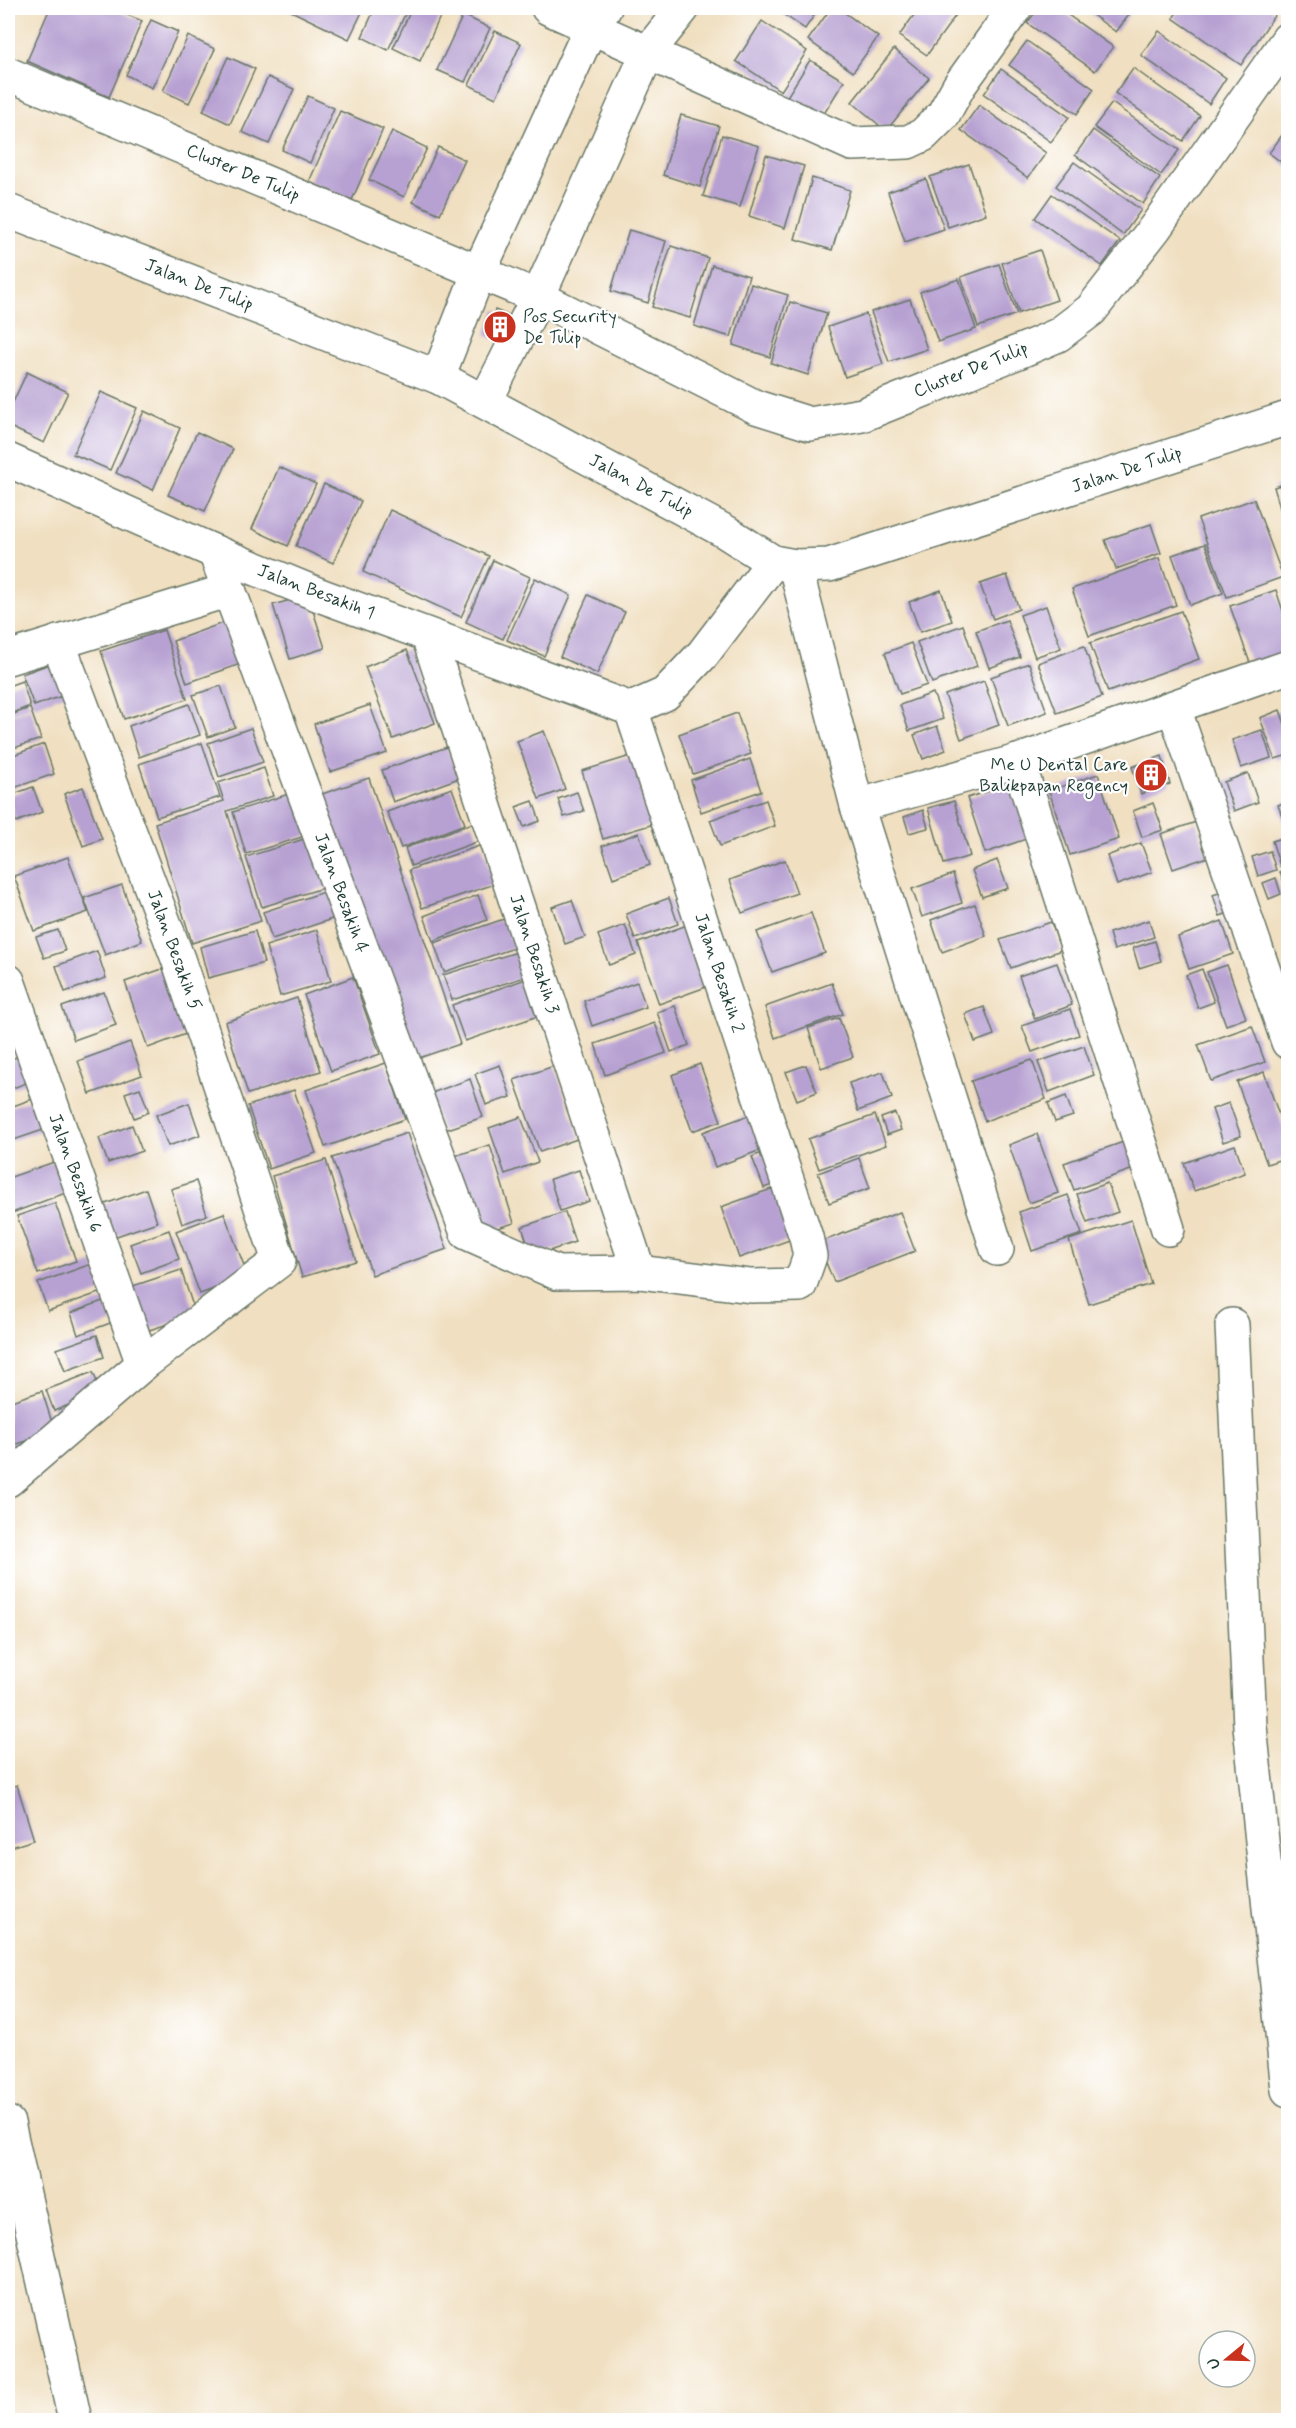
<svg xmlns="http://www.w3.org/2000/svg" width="1296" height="2428" font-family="Mynerve,sans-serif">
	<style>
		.building { fill: #b7a1d2 }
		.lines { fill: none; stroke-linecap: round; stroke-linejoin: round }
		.minor-casing { stroke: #687665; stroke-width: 36 }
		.minor { stroke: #fff; stroke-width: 33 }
		.labels { text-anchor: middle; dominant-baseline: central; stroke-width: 4.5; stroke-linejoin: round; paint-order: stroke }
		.street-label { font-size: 18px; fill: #1f3d34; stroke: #fff }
		.poi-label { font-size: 18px; fill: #1f3d34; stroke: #fff; text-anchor: start }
	</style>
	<rect width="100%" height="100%" fill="#fff"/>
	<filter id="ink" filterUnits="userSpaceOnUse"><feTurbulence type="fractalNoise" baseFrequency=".0167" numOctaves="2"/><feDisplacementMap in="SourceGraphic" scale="12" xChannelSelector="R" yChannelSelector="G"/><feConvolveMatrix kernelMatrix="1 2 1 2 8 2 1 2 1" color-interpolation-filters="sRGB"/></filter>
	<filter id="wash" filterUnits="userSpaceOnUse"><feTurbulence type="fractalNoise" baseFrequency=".008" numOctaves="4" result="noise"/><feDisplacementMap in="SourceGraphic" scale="24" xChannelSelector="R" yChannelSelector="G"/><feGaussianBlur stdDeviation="1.35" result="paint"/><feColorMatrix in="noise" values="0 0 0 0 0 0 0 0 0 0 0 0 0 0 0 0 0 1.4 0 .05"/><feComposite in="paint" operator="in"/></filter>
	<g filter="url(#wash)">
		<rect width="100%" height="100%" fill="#f0dfc0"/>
		<g id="blocks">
			<g class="building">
				<polygon points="50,8 110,8 142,21 109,97 27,61"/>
				<polygon points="285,8 364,8 349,39"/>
				<polygon points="375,8 408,8 388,50 362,37"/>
				<polygon points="412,8 444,8 420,61 393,48"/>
				<polygon points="774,8 819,8 805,29"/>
				<polygon points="831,8 838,8 878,37 853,72 808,40"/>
				<polygon points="919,8 961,8 927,55 899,36"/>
				<polygon points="1039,8 1058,8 1113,47 1095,71 1027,23"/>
				<polygon points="1083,8 1134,8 1116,32"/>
				<polygon points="1180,8 1269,8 1276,13 1241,65 1173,18"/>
				<polygon points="463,15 490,28 465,82 437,70"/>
				<polygon points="151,20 178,32 152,88 126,75"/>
				<polygon points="762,21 807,51 781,91 736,61"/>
				<polygon points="495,31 521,43 496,98 469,85"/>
				<polygon points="1159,31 1226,78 1209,104 1141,55"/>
				<polygon points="188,36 215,49 189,103 163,91"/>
				<polygon points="1027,41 1094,89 1077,114 1009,65"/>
				<polygon points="894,49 929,78 886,131 852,102"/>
				<polygon points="228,57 255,69 230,124 203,111"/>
				<polygon points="810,60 844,81 819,122 785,100"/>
				<polygon points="1133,68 1200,116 1183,141 1115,93"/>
				<polygon points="1001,69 1069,117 1051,142 984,94"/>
				<polygon points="268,77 294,89 269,144 242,132"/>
				<polygon points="308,96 334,108 310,163 282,150"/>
				<polygon points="1112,103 1179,150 1161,175 1094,127"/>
				<polygon points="979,105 1046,153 1028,178 961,130"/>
				<polygon points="340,111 383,129 352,200 309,182"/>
				<polygon points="681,115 719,126 700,187 663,175"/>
				<polygon points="1288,127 1288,167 1269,153"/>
				<polygon points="1093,130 1160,178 1143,204 1075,155"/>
				<polygon points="392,131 427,148 404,197 369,180"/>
				<polygon points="722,135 759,146 740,207 703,196"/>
				<polygon points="438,147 465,160 440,214 413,202"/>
				<polygon points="766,155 804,166 785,228 749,216"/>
				<polygon points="1074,162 1141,210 1123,235 1056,186"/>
				<polygon points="969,164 986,214 948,227 930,177"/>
				<polygon points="812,178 850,190 832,250 795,239"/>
				<polygon points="926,179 944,229 905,242 888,192"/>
				<polygon points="1052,194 1120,241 1102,266 1035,218"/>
				<polygon points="629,230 666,241 648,303 611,291"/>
				<polygon points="671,246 708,258 690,318 652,307"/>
				<polygon points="1040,250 1057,300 1019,313 1002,263"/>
				<polygon points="999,264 1017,314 978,327 961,277"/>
				<polygon points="712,265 749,276 731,337 694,326"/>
				<polygon points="959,279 976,329 938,342 920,292"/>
				<polygon points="751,284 788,295 770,357 733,345"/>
				<polygon points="910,299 927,349 889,362 871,312"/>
				<polygon points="790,302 827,313 808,375 771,363"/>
				<polygon points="495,310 517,319 505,344 485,335"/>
				<polygon points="866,314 883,364 845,377 828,327"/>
				<polygon points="27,372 68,392 44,443 8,426 8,413"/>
				<polygon points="101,392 137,408 110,470 73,454"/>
				<polygon points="144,411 180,428 153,490 116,473"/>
				<polygon points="197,432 233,449 205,511 168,495"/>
				<polygon points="279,467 316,484 288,546 252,529"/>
				<polygon points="1288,483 1288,536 1274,487"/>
				<polygon points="324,484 361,501 333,563 296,546"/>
				<polygon points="1254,499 1283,577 1227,597 1198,519"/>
				<polygon points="390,510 489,556 461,617 363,572"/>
				<polygon points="1151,524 1161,553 1116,569 1105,540"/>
				<polygon points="1205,544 1223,593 1190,605 1172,555"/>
				<polygon points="1159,558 1176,605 1089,636 1072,589"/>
				<polygon points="493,560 530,577 503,639 466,622"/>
				<polygon points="1007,575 1019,609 993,619 980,584"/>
				<polygon points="535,578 571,595 544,656 507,640"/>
				<polygon points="941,590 952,621 920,632 909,602"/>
				<polygon points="1276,590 1288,626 1288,653 1251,666 1230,606"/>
				<polygon points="308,595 325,648 290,659 273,605"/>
				<polygon points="588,595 625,612 597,674 560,657"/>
				<polygon points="1046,606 1061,648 1035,657 1020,615"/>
				<polygon points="1181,611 1199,659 1108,692 1090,643"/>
				<polygon points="231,620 246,662 187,683 173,641"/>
				<polygon points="1007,620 1020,657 989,668 976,631"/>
				<polygon points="963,625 977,666 932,683 917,642"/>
				<polygon points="164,630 187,699 124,719 101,651"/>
				<polygon points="911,643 927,685 900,694 885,653"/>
				<polygon points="1084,646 1102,697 1057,713 1038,663"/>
				<polygon points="407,650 435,723 393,739 365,667"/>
				<polygon points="61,660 73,692 34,706 22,674"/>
				<polygon points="1029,663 1047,712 1008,726 991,677"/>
				<polygon points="22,681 30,706 8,715 8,686"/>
				<polygon points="984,681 999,725 961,739 945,695"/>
				<polygon points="221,686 235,727 208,737 193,695"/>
				<polygon points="933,693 943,719 909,731 900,705"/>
				<polygon points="189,704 200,735 139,757 129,726"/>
				<polygon points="370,705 387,753 330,772 314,724"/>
				<polygon points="30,708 41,739 8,750 8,716"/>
				<polygon points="1280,710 1288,732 1288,755 1275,759 1260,718"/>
				<polygon points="737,713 751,754 693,774 679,734"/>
				<polygon points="937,726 946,750 923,759 914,735"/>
				<polygon points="251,728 263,762 219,777 208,743"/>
				<polygon points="1262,730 1271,758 1241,768 1232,740"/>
				<polygon points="544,731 565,789 539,799 517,741"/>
				<polygon points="202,743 220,797 157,817 139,764"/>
				<polygon points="44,744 54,774 8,790 8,757"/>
				<polygon points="447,747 459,778 393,802 382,770"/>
				<polygon points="634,755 654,824 603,839 582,771"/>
				<polygon points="1162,756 1170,784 1141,794 1132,767"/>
				<polygon points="750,759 761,791 701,812 691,780"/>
				<polygon points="264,768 273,796 227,811 261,921 192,943 155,823 224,801 218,783"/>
				<polygon points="1248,773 1258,802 1234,811 1224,782"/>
				<polygon points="1098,774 1119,839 1070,855 1049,791"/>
				<polygon points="369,778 460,1044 413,1060 322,794"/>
				<polygon points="1011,784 1029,838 985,853 967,798"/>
				<polygon points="33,787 42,812 16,822 8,796"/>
				<polygon points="83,787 102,839 83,846 64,794"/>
				<polygon points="452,788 465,824 401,848 387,812"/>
				<polygon points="298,791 312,834 246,854 233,812"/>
				<polygon points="577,792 584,811 564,817 558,799"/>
				<polygon points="766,800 775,826 720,846 710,820"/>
				<polygon points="533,801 540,821 524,827 516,807"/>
				<polygon points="954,801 970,856 944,864 928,808"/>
				<polygon points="1288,801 1288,833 1278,805"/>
				<polygon points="1153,803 1163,830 1142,837 1133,811"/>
				<polygon points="923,810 928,828 909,833 904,817"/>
				<polygon points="1196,822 1208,857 1173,869 1161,834"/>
				<polygon points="473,823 479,841 411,866 405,848"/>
				<polygon points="639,833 650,865 613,878 602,846"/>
				<polygon points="314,836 329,886 262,907 246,857"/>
				<polygon points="1288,836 1288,864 1280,866 1272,841"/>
				<polygon points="1141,843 1152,872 1117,885 1107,856"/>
				<polygon points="482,845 495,884 422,908 409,870"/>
				<polygon points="1270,851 1276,870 1258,876 1252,857"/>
				<polygon points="68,857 88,912 34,931 14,876"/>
				<polygon points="785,860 797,893 742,913 730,880"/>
				<polygon points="997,860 1008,888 982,897 972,870"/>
				<polygon points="1288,869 1288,886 1286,887 1280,872"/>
				<polygon points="953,874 962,903 922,917 912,889"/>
				<polygon points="1276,878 1281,894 1269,899 1263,883"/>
				<polygon points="122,885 142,941 105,955 84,898"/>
				<polygon points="1230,889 1237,910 1220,916 1213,895"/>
				<polygon points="330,890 338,917 272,939 263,912"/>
				<polygon points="478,895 487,920 433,941 424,916"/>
				<polygon points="669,898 678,924 635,939 626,914"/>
				<polygon points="572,900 585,937 565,944 552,907"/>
				<polygon points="975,904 986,936 942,952 931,920"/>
				<polygon points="811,913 825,953 772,972 757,932"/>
				<polygon points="504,919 514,948 444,972 434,943"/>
				<polygon points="1149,920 1154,937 1114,950 1109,933"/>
				<polygon points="698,921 720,982 659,1004 638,943"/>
				<polygon points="1222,921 1233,954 1189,969 1178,937"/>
				<polygon points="1051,922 1061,950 1011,968 1000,940"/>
				<polygon points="625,925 636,955 609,965 598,935"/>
				<polygon points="58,930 65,951 44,958 36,937"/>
				<polygon points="317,930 331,981 280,996 266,946"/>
				<polygon points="255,931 264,963 208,978 200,947"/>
				<polygon points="1155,941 1161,961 1139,968 1133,948"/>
				<polygon points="97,951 106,978 65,992 56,966"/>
				<polygon points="517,952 525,977 452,1000 443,975"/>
				<polygon points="1057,963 1072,1005 1035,1019 1019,976"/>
				<polygon points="1227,965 1246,1018 1226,1025 1207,972"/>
				<polygon points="168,967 191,1032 148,1048 125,982"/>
				<polygon points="1202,969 1214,1002 1198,1008 1186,975"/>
				<polygon points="353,977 380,1054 331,1071 304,995"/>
				<polygon points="526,979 538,1016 465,1041 452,1005"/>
				<polygon points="637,982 646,1007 592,1026 584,1001"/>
				<polygon points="832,983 843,1014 775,1038 765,1007"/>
				<polygon points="104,992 116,1025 74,1040 62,1007"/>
				<polygon points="297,998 321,1071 248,1094 225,1022"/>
				<polygon points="675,1006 689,1045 671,1052 657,1012"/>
				<polygon points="984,1007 994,1035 975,1042 965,1014"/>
				<polygon points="1070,1009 1079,1035 1032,1052 1022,1026"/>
				<polygon points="839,1018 853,1057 821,1068 808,1028"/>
				<polygon points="655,1023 666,1053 605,1075 595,1044"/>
				<polygon points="1252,1026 1265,1062 1211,1081 1198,1045"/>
				<polygon points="130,1042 142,1075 90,1094 78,1061"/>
				<polygon points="1084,1046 1094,1075 1049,1092 1038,1062"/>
				<polygon points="22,1055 31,1081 8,1090 8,1060"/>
				<polygon points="1032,1060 1046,1099 985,1121 971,1081"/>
				<polygon points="386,1063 405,1119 325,1147 306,1090"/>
				<polygon points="700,1064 721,1121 692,1131 672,1075"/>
				<polygon points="500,1065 511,1097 486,1105 475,1074"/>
				<polygon points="806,1065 817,1092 797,1100 786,1072"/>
				<polygon points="554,1066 580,1138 540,1152 514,1080"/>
				<polygon points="883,1072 892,1098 858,1111 849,1083"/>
				<polygon points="1264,1072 1288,1141 1288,1157 1267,1164 1237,1082"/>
				<polygon points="470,1079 483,1117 442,1131 429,1094"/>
				<polygon points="140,1088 149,1112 134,1118 125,1093"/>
				<polygon points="294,1090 316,1153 269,1169 248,1106"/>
				<polygon points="1066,1096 1073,1116 1055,1122 1048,1103"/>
				<polygon points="32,1099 43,1130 8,1142 8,1108"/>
				<polygon points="189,1103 200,1135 168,1146 156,1115"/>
				<polygon points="1229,1103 1241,1136 1223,1142 1212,1109"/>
				<polygon points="760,1111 772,1146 715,1167 703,1132"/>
				<polygon points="895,1113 901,1130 887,1135 881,1118"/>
				<polygon points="875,1115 886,1145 819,1169 808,1139"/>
				<polygon points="521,1117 538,1162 505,1174 489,1128"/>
				<polygon points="132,1125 142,1151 108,1163 99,1138"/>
				<polygon points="407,1133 447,1249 372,1275 332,1158"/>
				<polygon points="1037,1134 1058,1193 1029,1203 1009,1145"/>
				<polygon points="1129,1140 1139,1167 1074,1190 1064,1163"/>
				<polygon points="490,1145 514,1223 478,1234 454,1156"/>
				<polygon points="1235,1145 1245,1173 1194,1191 1184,1163"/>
				<polygon points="774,1148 785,1180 764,1188 752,1157"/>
				<polygon points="859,1158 870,1188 829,1203 818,1173"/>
				<polygon points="326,1160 356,1261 302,1277 272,1176"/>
				<polygon points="57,1161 68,1192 12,1213 8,1201 8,1178"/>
				<polygon points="579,1170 589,1201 560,1211 550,1179"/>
				<polygon points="196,1181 207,1215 182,1224 171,1189"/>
				<polygon points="1107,1183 1118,1212 1087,1223 1077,1194"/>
				<polygon points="777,1187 795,1238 739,1258 721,1207"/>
				<polygon points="146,1189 157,1222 108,1239 97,1207"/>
				<polygon points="1068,1195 1082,1234 1032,1251 1019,1212"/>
				<polygon points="55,1203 76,1261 38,1274 17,1216"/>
				<polygon points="565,1212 575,1242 532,1257 522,1227"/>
				<polygon points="900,1212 915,1251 834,1282 818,1243"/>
				<polygon points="224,1213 248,1276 200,1294 176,1231"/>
				<polygon points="1131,1220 1151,1284 1089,1304 1069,1240"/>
				<polygon points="169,1230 179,1259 141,1273 130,1244"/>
				<polygon points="94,1263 104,1291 48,1311 38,1283"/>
				<polygon points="181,1270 196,1315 146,1331 130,1287"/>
				<polygon points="105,1300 113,1322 78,1335 71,1313"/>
				<polygon points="97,1335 104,1357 65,1371 57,1349"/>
				<polygon points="93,1372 101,1392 54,1411 46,1390"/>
				<polygon points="42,1391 55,1432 8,1447 8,1402"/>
				<polygon points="17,1785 34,1840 8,1848 8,1788"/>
			</g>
		</g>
	</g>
	<g filter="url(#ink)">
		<use href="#blocks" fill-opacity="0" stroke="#687665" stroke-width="1.5"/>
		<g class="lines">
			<defs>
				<g id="minor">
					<polyline points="548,8 852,144 908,142 923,135 943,115 959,86 1015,8"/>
					<polyline points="8,74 538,297 756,407 810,424 862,415 1023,350 1058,335 1091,310 1155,228 1288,39"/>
					<polyline points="8,211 438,377 726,532 773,562 795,566 829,565 1288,418"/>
					<polyline points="438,377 479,272 591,27 605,8"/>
					<polyline points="485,402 538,297 648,52 683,8"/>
					<polyline points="8,460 215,552 322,596 631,709"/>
					<polyline points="215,552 467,1233 557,1273 639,1272 751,1286 800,1285 810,1256 806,1237 631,709"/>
					<polyline points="795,566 857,806 997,1249"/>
					<polyline points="428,636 639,1272"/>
					<polyline points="8,658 229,590"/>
					<polyline points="1174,708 1288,1042"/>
					<polyline points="631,709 665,694 703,654 773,562"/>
					<polyline points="1018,761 1168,1229"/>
					<polyline points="857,806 1018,761 1288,667"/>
					<polyline points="8,981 143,1364"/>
					<polyline points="1232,1325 1250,1726 1288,2090"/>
					<polyline points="8,1480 143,1364 279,1261 178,959 58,642"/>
					<polyline points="8,2123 75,2420"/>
				</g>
			</defs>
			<use href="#minor" class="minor-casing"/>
			<use href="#minor" class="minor"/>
		</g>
	</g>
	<defs>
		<symbol id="building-disc" viewBox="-11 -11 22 22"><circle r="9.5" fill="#c8321e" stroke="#fff"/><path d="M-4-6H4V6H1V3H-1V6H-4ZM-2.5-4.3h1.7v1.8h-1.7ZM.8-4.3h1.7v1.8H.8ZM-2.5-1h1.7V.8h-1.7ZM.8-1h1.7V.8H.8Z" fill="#fff"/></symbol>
	</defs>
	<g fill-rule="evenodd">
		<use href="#building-disc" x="481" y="308" width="38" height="38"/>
		<use href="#building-disc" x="1132" y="756" width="38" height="38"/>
	</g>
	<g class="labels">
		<g class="street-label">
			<text transform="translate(243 173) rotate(23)">Cluster De Tulip</text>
			<text transform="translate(199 285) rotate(21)">Jalan De Tulip</text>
			<text transform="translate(971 370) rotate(-22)">Cluster De Tulip</text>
			<text transform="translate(1127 470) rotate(-18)">Jalan De Tulip</text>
			<text transform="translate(641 486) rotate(28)">Jalan De Tulip</text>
			<text transform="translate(316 592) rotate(21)">Jalan Besakih 1</text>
			<text transform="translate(341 893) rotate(70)">Jalan Besakih 4</text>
			<text transform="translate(174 950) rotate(70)">Jalan Besakih 5</text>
			<text transform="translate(534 954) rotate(72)">Jalan Besakih 3</text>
			<text transform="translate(719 973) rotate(72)">Jalan Besakih 2</text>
			<text transform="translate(75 1173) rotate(70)">Jalan Besakih 6</text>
		</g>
		<g class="poi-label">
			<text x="523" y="317">Pos Security<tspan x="523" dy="21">De Tulip</tspan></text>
			<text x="1128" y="765" text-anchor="end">Me U Dental Care<tspan x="1128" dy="21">Balikpapan Regency</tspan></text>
		</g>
	</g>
	<rect width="1296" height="2428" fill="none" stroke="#fff" stroke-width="30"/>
	<g transform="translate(1227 2359) rotate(251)"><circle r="28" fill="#ffffff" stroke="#a5b1ae" stroke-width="1.5"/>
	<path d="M0-4.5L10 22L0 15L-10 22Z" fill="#c8321e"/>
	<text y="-9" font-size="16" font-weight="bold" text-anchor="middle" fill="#1f3d34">U</text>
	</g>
</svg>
